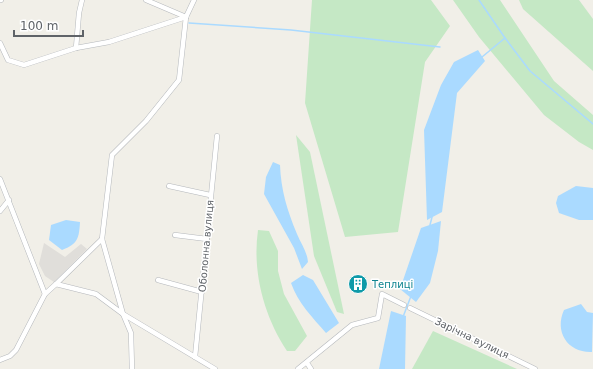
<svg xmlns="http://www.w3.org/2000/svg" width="593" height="369" font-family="'DejaVu Sans',sans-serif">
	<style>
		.industrial { fill: #e0deda }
		.green { fill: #c5e8c5 }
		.water { fill: #aadaff }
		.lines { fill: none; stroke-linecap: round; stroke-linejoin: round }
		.stream { stroke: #aadaff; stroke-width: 1.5 }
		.street-casing { stroke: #b5b8bc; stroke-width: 5.5 }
		.street { stroke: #fff; stroke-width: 4.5 }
		.labels { text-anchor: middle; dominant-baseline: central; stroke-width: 3; stroke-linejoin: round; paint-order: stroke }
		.street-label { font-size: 10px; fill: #5f6368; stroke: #fff }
		.culture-label { font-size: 10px; fill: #0d838f; stroke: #fff; text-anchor: start }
	</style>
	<rect width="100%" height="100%" fill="#f1efe8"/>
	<polygon class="industrial" points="44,243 65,257 81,244 87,249 54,282 45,276 39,264"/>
	<g class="green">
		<polygon points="312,0 431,0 450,26 425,62 398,232 345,237 305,103"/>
		<polygon points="453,0 500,0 554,81 593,115 593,150 579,142 544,115 479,37"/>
		<polygon points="519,0 579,0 593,19 593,71 523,9"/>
		<polygon points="296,135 310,152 344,314 337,312 314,256"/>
		<path d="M258 230 269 231 278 251V271L284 294 307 336 295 351H287C264 316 252 272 258 230Z"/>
		<polygon points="433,331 517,369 412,369"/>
	</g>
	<g class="water">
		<polygon points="478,50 485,61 457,93 442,212 427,220 424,130 441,85 454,62"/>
		<path d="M273 162 280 165C281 190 287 210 297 234 301 244 307 251 308 262L302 269 294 248 264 194 266 177Z"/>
		<polygon points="576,186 593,188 593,220 579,220 559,213 556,203 558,196"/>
		<path d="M66 220 80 222C79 238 78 244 62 250L49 240 51 225Z"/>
		<polygon points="441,221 438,251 430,283 416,302 400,289 421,228"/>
		<path d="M303 275 313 280 339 323 326 333C313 318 298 303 291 283Z"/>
		<path d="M581 304 587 312 593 313 592 352C568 353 554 332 564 310Z"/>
		<polygon points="391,311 406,316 405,369 379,369"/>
	</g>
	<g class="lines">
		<g class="stream">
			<polyline points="479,0 505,38 482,57"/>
			<polyline points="189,23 291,30 440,47"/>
			<polyline points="505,38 530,71 593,124"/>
			<polyline points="430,225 432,217"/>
			<polyline points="403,317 411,296"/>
		</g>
		<defs>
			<g id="street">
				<polyline points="0,0 1,0"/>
				<polyline points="146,0 186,17"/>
				<polyline points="0,43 8,60 24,65 76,48 109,42 186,17"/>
				<polyline points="76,48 79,13 82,0"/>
				<polyline points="0,179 45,294"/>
				<polyline points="169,186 210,195"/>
				<polyline points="0,211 9,200"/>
				<polyline points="175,235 207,239"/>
				<polyline points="158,280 202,292"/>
				<polyline points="56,284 102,239"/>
				<polyline points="410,308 535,369"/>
				<polyline points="195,357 217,136"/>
				<polyline points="0,360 10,356 16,350 45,294 56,284 96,294 123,314 215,369"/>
				<polyline points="307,363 311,369"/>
				<polyline points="132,369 131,333 123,314 102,239 112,155 146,121 179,80 186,17 194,0"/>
				<polyline points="298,369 352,325 378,318 382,294 404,305"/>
			</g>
		</defs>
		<use href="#street" class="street-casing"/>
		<use href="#street" class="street"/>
	</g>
	<defs>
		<symbol id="building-disc" viewBox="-11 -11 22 22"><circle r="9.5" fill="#0f9aa8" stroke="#fff"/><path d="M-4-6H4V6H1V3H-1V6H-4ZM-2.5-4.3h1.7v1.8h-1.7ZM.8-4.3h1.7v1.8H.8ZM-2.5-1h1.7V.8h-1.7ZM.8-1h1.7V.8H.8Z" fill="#fff"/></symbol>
	</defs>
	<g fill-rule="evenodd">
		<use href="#building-disc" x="347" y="273" width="22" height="22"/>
	</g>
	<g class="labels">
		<g class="street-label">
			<text transform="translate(206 246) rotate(-85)">Оболонна вулиця</text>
			<text transform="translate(472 338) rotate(26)">Зарічна вулиця</text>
		</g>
		<g class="culture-label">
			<text x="372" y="284">Теплиці</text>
		</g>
	</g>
	<path d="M14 30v6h69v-6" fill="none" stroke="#5f6368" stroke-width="2"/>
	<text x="20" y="30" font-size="12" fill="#5f6368" stroke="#ffffff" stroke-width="3" paint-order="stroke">100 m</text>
</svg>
